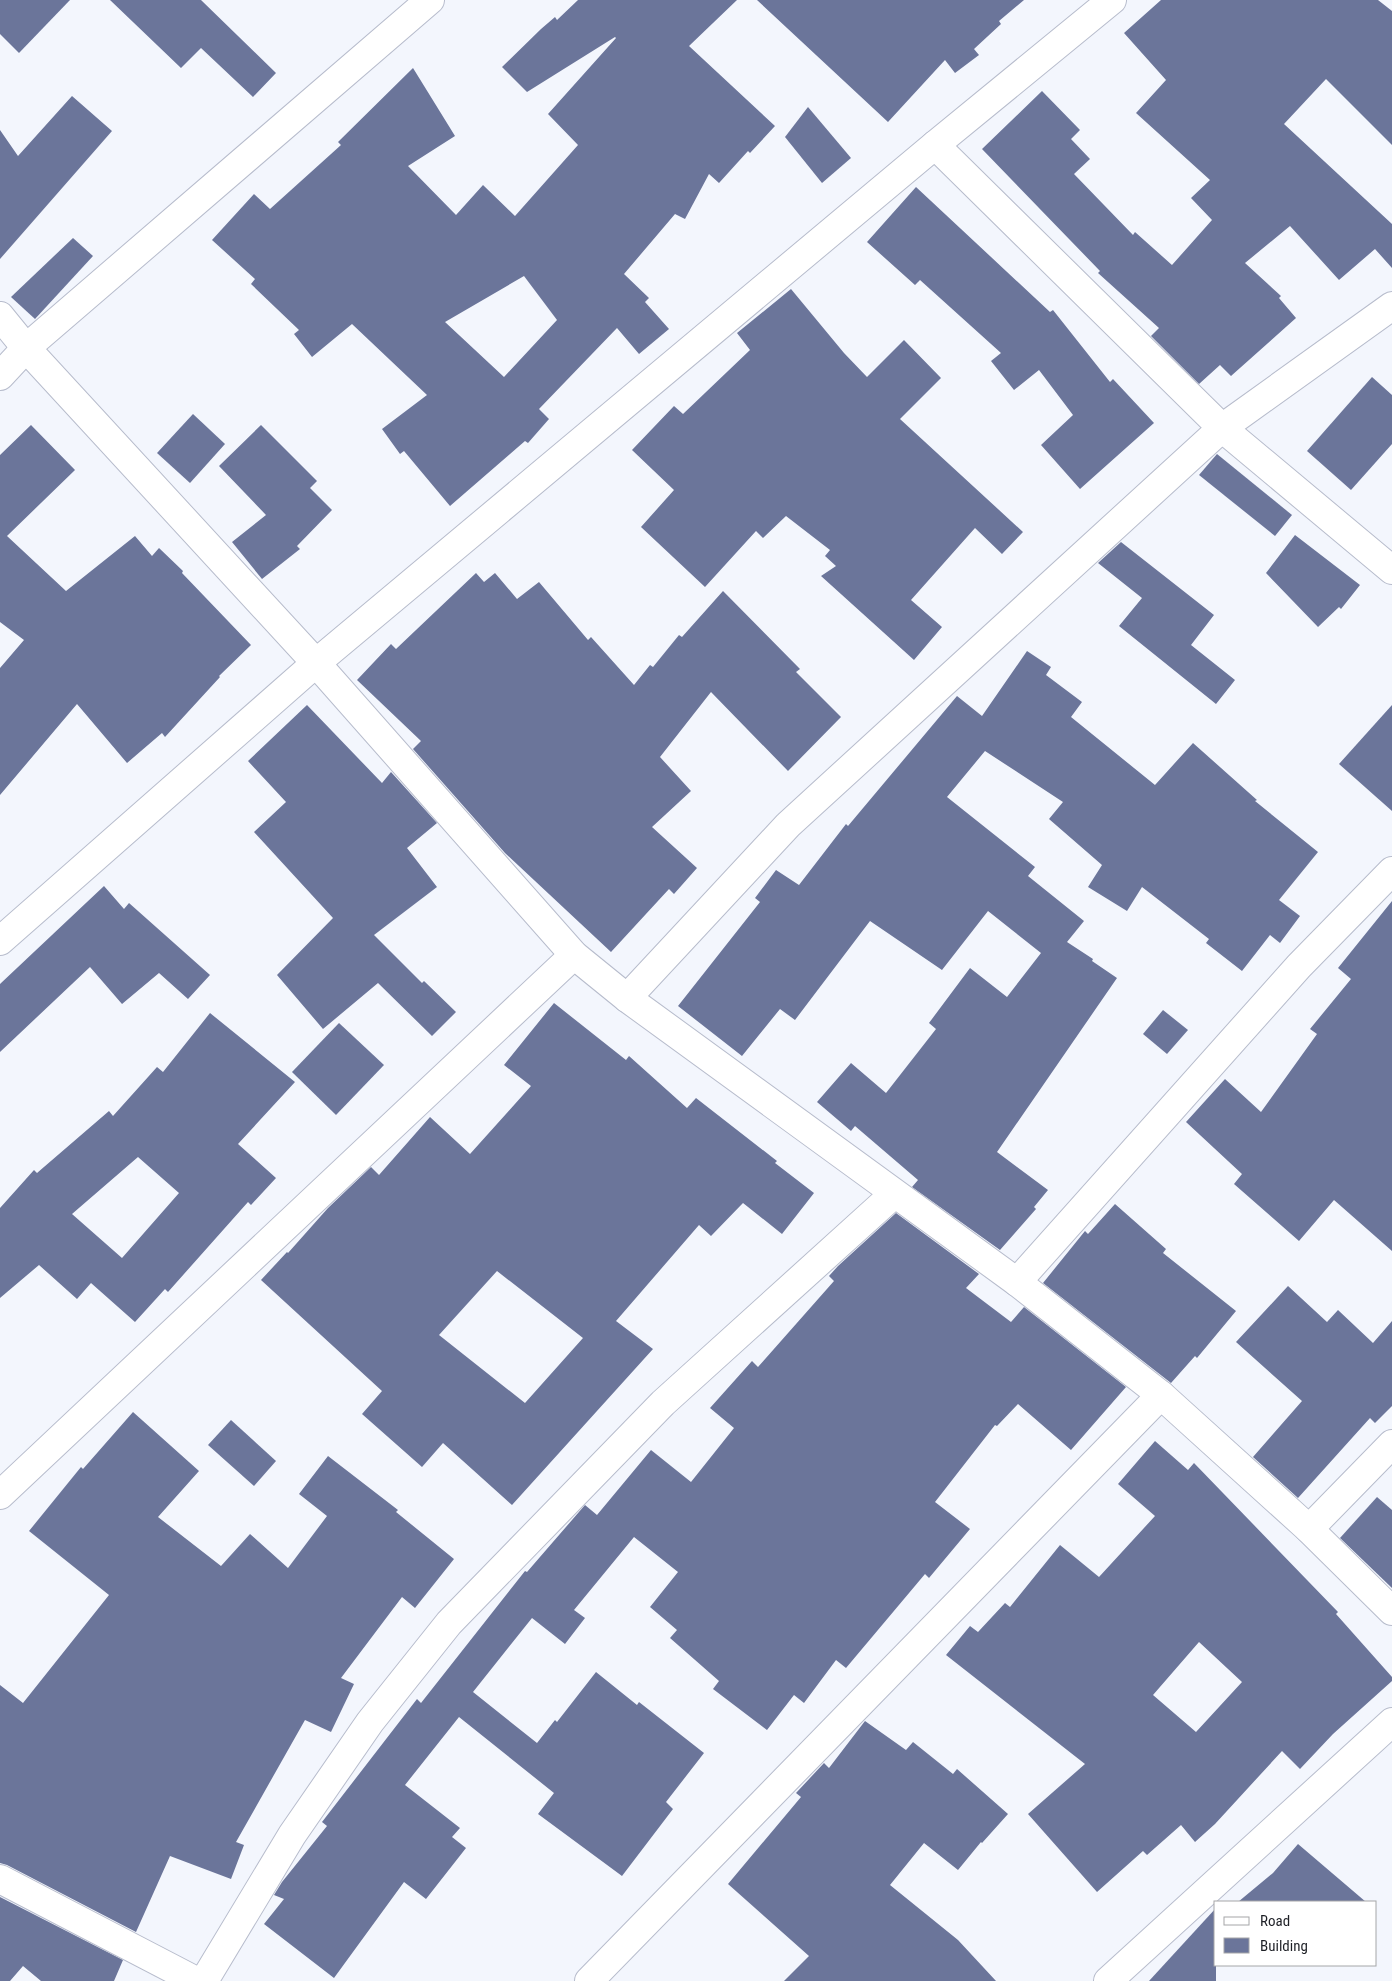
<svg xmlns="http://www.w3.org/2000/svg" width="1392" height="1981" font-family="'Roboto Condensed',sans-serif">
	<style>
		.building { fill: #6b759a; fill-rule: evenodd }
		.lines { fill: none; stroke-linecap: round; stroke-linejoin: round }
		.street-casing { stroke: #b7bccc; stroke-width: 30 }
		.street { stroke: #fff; stroke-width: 28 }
	</style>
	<rect width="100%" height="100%" fill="#f3f6fd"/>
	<g class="building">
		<polygon points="0,0 70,0 19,53 0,34"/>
		<polygon points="110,0 201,0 276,73 253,97 201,48 181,68"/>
		<path d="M578 0H737L689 46 775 126 750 153 748 151 719 183 709 174 685 219 675 214 624 274 649 298 645 302 669 329 639 354 617 328 539 409 549 419 528 443 525 441 450 506 404 451 400 454 382 429 427 395 352 324 312 357 294 334 299 330 251 284 255 279 212 240 254 194 270 209 341 145 338 142 413 68 455 136 408 166 456 215 483 185 515 216 578 145 548 114 616 38 615 37 527 92 502 67 541 29 555 17 557 20ZM524 276 557 320 504 377 445 322Z"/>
		<polygon points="757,0 1024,0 999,21 1001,24 974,49 979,55 955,73 945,60 888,122"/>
		<polygon points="1161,0 1378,0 1392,11 1392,145 1326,79 1284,124 1392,224 1392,268 1375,249 1339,280 1290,226 1245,263 1281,296 1279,298 1296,318 1231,376 1220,365 1199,384 1151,336 1159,328 1098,273 1100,271 982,149 1042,91 1080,130 1071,139 1090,159 1074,174 1133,235 1135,232 1172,265 1212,220 1191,198 1210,180 1136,113 1166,80 1124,33"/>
		<polygon points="72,96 112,131 0,259 0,130 18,156"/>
		<polygon points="808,107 851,158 822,183 785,137"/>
		<polygon points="916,187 1050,312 1053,310 1110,382 1113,379 1154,423 1080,489 1041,445 1073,415 1039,370 1014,390 991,361 1001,353 920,280 915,285 867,242"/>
		<polygon points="73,238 93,256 35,319 11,297"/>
		<polygon points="791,289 844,353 867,377 904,340 941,378 900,419 1023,532 1002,554 975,528 911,600 942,627 914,660 821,576 836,566 825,556 830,550 786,516 763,538 756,531 705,587 641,527 674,490 632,450 674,406 683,414 750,350 737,333"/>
		<polygon points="1372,377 1392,395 1392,444 1351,490 1307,451"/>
		<polygon points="193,414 225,444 190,483 157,453"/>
		<polygon points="31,425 75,470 7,536 66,591 135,536 152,556 159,548 183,571 182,573 251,645 219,676 220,677 165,737 162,733 127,763 77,704 0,795 0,668 24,640 0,622 0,455"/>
		<polygon points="261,425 317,481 310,488 332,510 297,546 300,549 262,579 232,542 266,515 219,466"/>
		<polygon points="1217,454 1292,515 1275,536 1199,475"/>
		<polygon points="1295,535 1360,585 1341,609 1339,607 1318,627 1266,573"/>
		<polygon points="1121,542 1214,615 1191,645 1235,680 1216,704 1119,626 1142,598 1098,563"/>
		<polygon points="476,573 484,582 495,573 517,599 539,582 588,640 591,637 634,685 650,665 653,667 679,635 682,637 723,591 800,669 796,672 841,717 788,771 711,692 660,757 691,791 652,827 697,868 674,894 669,889 611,952 505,853 413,749 421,741 357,680 391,644 396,649"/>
		<polygon points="1027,651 1051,667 1046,675 1082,702 1071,717 1155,785 1193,743 1257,800 1255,801 1318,852 1279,900 1300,916 1280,943 1270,935 1242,971 1206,943 1209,939 1142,887 1127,911 1088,887 1102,865 1049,819 1063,802 985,751 947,797 1035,867 1028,876 1084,921 1067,942 1093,959 1092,961 1117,978 997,1152 1048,1190 1034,1207 1036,1209 1000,1250 912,1187 918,1180 855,1126 851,1131 817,1102 851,1063 886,1093 936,1029 929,1023 970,968 1007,997 1041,953 988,911 942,970 870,921 795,1020 780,1009 742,1056 678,1006 760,902 755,898 776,870 799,885 846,824 848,826 957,696 982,716"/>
		<polygon points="307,705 382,783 391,772 437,823 407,848 437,887 374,935 422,983 424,981 456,1012 432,1036 378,983 323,1029 277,975 333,918 254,832 286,802 248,761"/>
		<polygon points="1392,705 1392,811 1339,764"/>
		<polygon points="104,886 124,909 129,903 210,975 188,999 159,973 122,1004 90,967 0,1052 0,984"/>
		<polygon points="1392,901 1392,1251 1334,1200 1299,1241 1234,1184 1242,1174 1186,1122 1225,1079 1261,1112 1317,1034 1310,1029 1351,979 1338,968"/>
		<path d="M554 1003 626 1060 629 1056 687 1108 696 1098 777 1161 775 1163 814 1193 782 1234 743 1203 711 1236 699 1225 616 1321 653 1349 512 1505 443 1443 422 1467 362 1414 382 1391 261 1280 287 1252 288 1253 328 1208 371 1167 379 1175 430 1117 470 1154 531 1086 504 1065ZM497 1271 583 1338 525 1403 439 1335Z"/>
		<polygon points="1163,1010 1188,1030 1167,1054 1143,1034"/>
		<path d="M210 1013 295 1082 238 1144 276 1178 251 1205 248 1202 168 1292 165 1289 135 1322 91 1283 77 1299 39 1265 0 1298V1208L34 1170 37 1173 109 1111 113 1116 157 1067 163 1072ZM138 1157 179 1193 122 1258 72 1214Z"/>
		<polygon points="339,1023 384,1065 336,1115 292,1072"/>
		<polygon points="1115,1204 1166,1249 1163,1253 1236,1311 1197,1358 1195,1356 1171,1383 1043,1283 1085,1231 1088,1234"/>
		<polygon points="896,1213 979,1274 966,1288 1011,1322 1024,1307 1126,1387 1071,1450 1018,1404 997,1426 995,1425 935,1502 970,1529 929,1578 925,1574 846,1668 836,1660 804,1703 794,1695 767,1730 713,1689 719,1681 670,1638 677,1630 650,1607 678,1572 634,1537 574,1610 585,1618 565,1644 532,1618 473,1692 537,1743 555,1720 557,1722 596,1672 637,1705 639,1702 704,1753 666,1802 673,1809 622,1876 538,1814 554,1793 459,1717 405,1785 460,1828 452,1837 466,1848 426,1899 404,1882 334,1978 264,1924 284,1899 274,1895 282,1882 327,1826 322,1822 417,1699 421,1703 525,1571 527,1572 585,1505 597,1515 651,1450 691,1482 734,1428 710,1408 752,1361 758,1367 834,1281 829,1276 838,1266"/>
		<polygon points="1288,1286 1327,1322 1338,1310 1373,1343 1392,1321 1392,1406 1375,1423 1370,1418 1298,1498 1253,1457 1302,1401 1236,1342"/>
		<polygon points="133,1412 199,1471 158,1517 221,1566 250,1534 288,1568 327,1516 299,1494 328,1456 398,1510 396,1512 454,1559 415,1608 402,1597 341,1678 354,1684 331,1732 305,1720 236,1842 244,1845 231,1879 170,1856 136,1932 7,1865 0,1863 0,1685 23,1703 109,1595 29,1531 81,1467 83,1469"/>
		<polygon points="231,1420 276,1461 254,1486 208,1445"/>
		<path d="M1155 1441 1188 1470 1194 1463 1338 1612 1336 1614 1392 1677V1681L1333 1734 1300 1769 1282 1751 1215 1824 1195 1842 1181 1825 1147 1855 1143 1851 1097 1892 1028 1814 1085 1764 946 1655 970 1626 978 1632 1005 1603 1010 1607 1060 1545 1099 1577 1155 1516 1118 1484ZM1199 1642 1242 1682 1196 1732 1153 1695Z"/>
		<polygon points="1377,1497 1392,1510 1392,1588 1340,1538"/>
		<polygon points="865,1721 906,1750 913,1742 953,1774 957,1769 1008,1814 982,1843 981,1842 958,1870 924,1843 890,1885 958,1940 996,1981 784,1981 809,1956 728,1884 801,1797 796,1793 824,1763 829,1768"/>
		<polygon points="1298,1844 1366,1902 1238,1902 1273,1873"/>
		<polygon points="0,1897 123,1960 114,1981 41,1981 23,1966 10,1981 0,1981"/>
		<polygon points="1216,1908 1216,1981 1149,1981"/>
	</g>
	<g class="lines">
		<defs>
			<g id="street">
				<polyline points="935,145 1222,428 1392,570"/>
				<polyline points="0,316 26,348 316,663 574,955 627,998 1017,1282 1161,1395 1309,1529 1392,1611"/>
				<polyline points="0,376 26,348 430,0"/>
				<polyline points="0,941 316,663 935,145 1112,0"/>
				<polyline points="627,998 788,825 1222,428 1392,306"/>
				<polyline points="1017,1282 1299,966 1392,871"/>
				<polyline points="0,1495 574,955"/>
				<polyline points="1309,1529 1392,1444"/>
				<polyline points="0,1879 196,1981"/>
				<polyline points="204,1981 292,1835 370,1722 449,1623 663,1403 894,1194"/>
				<polyline points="589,1981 1161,1395"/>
				<polyline points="1108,1981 1392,1722"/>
			</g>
		</defs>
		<use href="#street" class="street-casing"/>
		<use href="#street" class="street"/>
	</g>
	<rect x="1214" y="1901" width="162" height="65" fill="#ffffff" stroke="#a5a6a8"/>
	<rect x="1224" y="1917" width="25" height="8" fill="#ffffff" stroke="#a5a6a8"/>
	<text x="1260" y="1926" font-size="15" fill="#1e2026">Road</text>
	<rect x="1224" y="1938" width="25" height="15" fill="#6b759a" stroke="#a5a6a8"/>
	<text x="1260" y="1951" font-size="15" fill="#1e2026">Building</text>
</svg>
